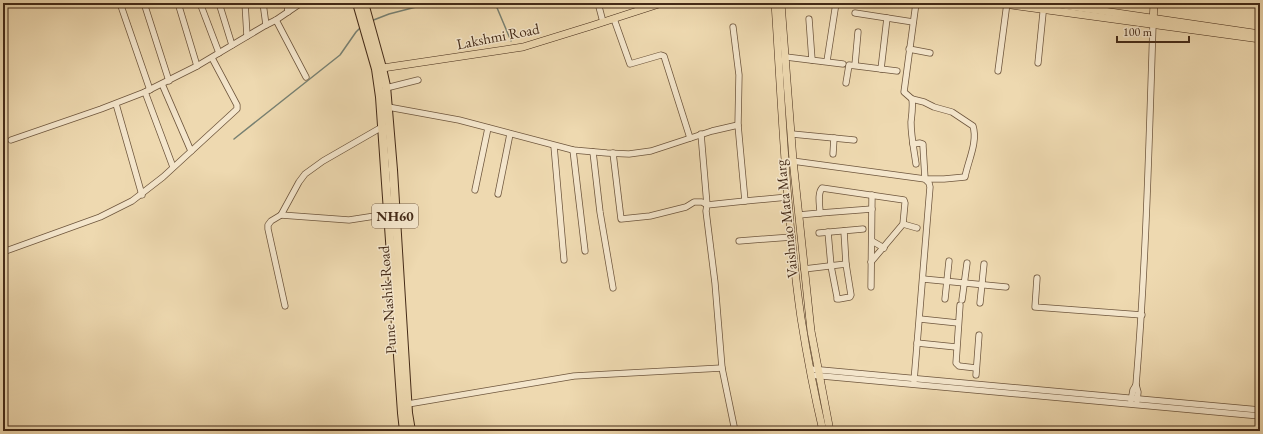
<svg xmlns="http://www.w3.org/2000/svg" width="1263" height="434" font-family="'EB Garamond',serif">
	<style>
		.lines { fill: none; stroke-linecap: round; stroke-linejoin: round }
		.stream { stroke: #778072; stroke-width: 1.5 }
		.minor-casing { stroke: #6e563d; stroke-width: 7 }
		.major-casing { stroke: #442a17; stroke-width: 8 }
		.highway-casing { stroke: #442a17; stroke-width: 10 }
		.minor { stroke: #f4e6cc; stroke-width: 5.5 }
		.major { stroke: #eed9b0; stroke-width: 7 }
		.highway { stroke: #eed9b0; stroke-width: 8 }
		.labels { text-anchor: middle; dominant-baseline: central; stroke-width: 3; stroke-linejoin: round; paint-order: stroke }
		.shield { fill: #f4e6cc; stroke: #79624d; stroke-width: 1 }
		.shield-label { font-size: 14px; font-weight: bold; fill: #442a17 }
		.street-label { font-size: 15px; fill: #442a17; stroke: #f4e6cc }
	</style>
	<rect width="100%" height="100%" fill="#eed9b0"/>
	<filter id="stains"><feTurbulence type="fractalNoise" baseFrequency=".005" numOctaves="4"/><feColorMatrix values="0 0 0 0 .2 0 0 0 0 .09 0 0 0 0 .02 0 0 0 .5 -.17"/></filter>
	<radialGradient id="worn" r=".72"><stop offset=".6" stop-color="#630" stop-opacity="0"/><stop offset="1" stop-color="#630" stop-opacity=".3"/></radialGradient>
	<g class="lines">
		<g class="stream">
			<polyline points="495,3 511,41"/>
			<polyline points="371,21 389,14 416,7 422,3"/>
			<polyline points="234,139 340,55 356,32 361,27"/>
		</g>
		<defs>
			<g id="minor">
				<polyline points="120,3 150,90"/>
				<polyline points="144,3 169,81"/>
				<polyline points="178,3 197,66"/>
				<polyline points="200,3 219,53"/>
				<polyline points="219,3 232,45"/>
				<polyline points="245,3 247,36"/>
				<polyline points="287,3 288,12"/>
				<polyline points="598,3 603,22"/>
				<path d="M916 3 904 92 912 99C913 107 912 114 911 122 911 136 914 150 916 164"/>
				<polyline points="855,13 913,22"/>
				<polyline points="614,19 630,64 661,55 664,56 690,138"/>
				<polyline points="809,19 812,60"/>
				<polyline points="276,20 306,77"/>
				<polyline points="266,25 276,20 301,3"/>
				<polyline points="733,27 739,75 738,125 745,201 788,197"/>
				<polyline points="909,49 930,53"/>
				<polyline points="786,57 843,64"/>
				<polyline points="827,61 836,3"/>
				<polyline points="1038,63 1044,3"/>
				<polyline points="855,65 858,32"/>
				<polyline points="881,69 887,18"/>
				<polyline points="998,71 1007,3"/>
				<polyline points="846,83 849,65 897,71"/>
				<polyline points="162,84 191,151"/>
				<polyline points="386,88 418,80"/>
				<polyline points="145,92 173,167"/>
				<path d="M912 99 924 102 934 107 952 112 973 126C978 142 968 161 965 177L944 179H925L923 146V144L920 143 913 144"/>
				<polyline points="116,104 142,195"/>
				<polyline points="388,107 459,120 573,150 607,153 629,154 651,151 712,131 738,125"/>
				<polyline points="701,134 707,205"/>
				<polyline points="792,134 854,140"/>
				<polyline points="11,140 101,109 145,92 197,66 266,25 263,3"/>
				<polyline points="554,146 564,260"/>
				<polyline points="573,150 585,251"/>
				<polyline points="593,152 600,212 613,288"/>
				<polyline points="613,153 621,219 650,216 686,207 694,202 702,202 707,205"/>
				<polyline points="833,154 834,138"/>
				<polyline points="785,160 925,179 929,183 930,187 914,381"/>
				<polyline points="475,190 488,128"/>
				<polyline points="498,194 510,134"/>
				<polyline points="820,213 872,209"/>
				<polyline points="281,215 349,220 388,214"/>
				<path d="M799 215 820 213C820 206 817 194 822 188L904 200 905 203 903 224 871 262"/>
				<polyline points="903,224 917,228"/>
				<polyline points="828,232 831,266 837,297 837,299 839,299 850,297 851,295 846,264 844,231"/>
				<polyline points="819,233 863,229"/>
				<polyline points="739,241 792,237"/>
				<polyline points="872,241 884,248"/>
				<polyline points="3,252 100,217 132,201 163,177 237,109 237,105 212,58"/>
				<polyline points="804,269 846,264"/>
				<polyline points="1037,278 1035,307 1142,315"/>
				<polyline points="923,279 1006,287"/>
				<polyline points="871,287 872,195"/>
				<polyline points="945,299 949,261"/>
				<polyline points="962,300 967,263"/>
				<polyline points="980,303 984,264"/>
				<polyline points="960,305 956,363 959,366 976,368"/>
				<polyline points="285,306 268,229 268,225 271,221 281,215 299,182 305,174 323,161 382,127"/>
				<polyline points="920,319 958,323"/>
				<polyline points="917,343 956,347"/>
				<polyline points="810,369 1260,410"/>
				<polyline points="811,375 1260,416"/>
				<polyline points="976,375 979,335"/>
				<polyline points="1131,401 1133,390 1136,385"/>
				<path d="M1137 401 1138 392 1136 385C1146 265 1149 144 1153 24"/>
				<polyline points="408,404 574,376 722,368"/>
				<polyline points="735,431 722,368 715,283 706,211 707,205 745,201"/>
			</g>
			<g id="major">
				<path d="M775 3C782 108 786 213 801 318 807 356 814 393 823 431"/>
				<polyline points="781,3 793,160 811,331 830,431"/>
				<polyline points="997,3 1260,39"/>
				<polyline points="1049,3 1260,34"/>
				<polyline points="1153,23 1154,3"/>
				<polyline points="376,69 523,47 591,26 662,3"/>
			</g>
			<g id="highway">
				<polyline points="357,3 376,69 380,97 402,413 404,431"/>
				<polyline points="364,3 382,68 386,86 393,170 408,413 411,431"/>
			</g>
		</defs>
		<use href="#minor" class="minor-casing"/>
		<use href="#major" class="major-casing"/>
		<use href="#highway" class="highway-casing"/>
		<use href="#minor" class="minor"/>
		<use href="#major" class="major"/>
		<use href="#highway" class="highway"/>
	</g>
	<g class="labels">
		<rect class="shield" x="372" y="204" width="46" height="24" rx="3"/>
		<g class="shield-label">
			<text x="395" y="216">NH60</text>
		</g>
		<g class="street-label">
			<text transform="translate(498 36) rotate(-11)">Lakshmi Road</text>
			<text transform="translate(786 219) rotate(-96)">Vaishnao Mata Marg</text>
			<text transform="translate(387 300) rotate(-94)">Pune Nashik Road</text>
		</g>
	</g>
	<rect width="1263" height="434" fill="none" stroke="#eed9b0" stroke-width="16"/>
	<rect x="4" y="4" width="1255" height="426" fill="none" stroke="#442a17" stroke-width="2"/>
	<rect x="8" y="8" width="1247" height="418" fill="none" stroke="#442a17"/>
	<path d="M1117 36v6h72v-6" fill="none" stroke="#442a17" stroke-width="2"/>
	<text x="1123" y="36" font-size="12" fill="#442a17" stroke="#f4e6cc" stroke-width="3" paint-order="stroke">100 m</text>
	<rect width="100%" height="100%" filter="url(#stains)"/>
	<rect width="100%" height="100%" fill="url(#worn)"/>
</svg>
